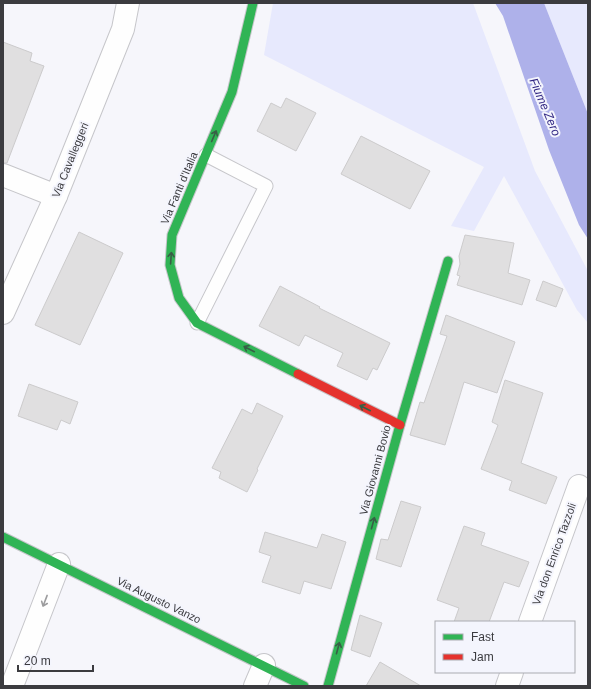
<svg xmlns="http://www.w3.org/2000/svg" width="591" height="689" font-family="Helvetica,sans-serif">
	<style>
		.green { fill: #e7e9fd }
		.water { fill: #aeb1ea }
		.building { fill: #e0dfe0; stroke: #cccbcc }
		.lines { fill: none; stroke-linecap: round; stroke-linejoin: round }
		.lane-casing { stroke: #c6c6ca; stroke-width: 15 }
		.street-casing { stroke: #c6c6ca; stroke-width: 24 }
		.fast-casing { stroke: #c6c6ca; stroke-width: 11 }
		.jam-casing { stroke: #c6c6ca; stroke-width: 11 }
		.lane { stroke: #fefefe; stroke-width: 13 }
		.street { stroke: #fefefe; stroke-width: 22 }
		.fast { stroke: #30b455; stroke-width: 9 }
		.jam { stroke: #e5322d; stroke-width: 9 }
		.oneway { stroke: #385f46 }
		.oneway2 { stroke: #9c9c9e }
		.labels { text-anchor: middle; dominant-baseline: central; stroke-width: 4; stroke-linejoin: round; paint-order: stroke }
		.street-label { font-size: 11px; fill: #3b3b3f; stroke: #f4f5fd }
		.water-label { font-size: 12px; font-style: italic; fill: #312783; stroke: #f4f5fd }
	</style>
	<rect width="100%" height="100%" fill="#f6f6fb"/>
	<g class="green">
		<polygon points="273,3 473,3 535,171 588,271 588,323 577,310 504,176 474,231 451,226 484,167 264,55"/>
		<polygon points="544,3 588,3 588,114 586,109"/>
	</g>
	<polygon class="water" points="495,3 544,3 588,114 588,239 579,225 549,150 503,16"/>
	<g class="building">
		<polygon points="3,42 32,53 30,61 44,66 7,163 3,163"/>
		<polygon points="286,98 316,113 296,151 257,131 271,103 281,108"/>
		<polygon points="361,136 430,171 410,209 341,174"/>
		<polygon points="79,232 123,253 80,345 35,325"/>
		<polygon points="465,235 514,243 508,273 530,280 522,305 457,285 460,276 457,275 460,264 459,256"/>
		<polygon points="543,281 563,289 556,307 536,300"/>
		<polygon points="280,286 320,307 319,308 390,343 377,370 373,368 367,380 337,366 343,353 305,335 299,346 259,326"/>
		<polygon points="446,315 515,342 497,393 464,382 445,445 410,435 420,402 424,403 447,336 440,334"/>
		<polygon points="505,380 543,393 521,463 557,477 546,504 509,490 512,481 481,469 498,425 492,422"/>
		<polygon points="29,384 78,402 70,424 61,420 57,430 18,416"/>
		<polygon points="257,403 283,416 257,469 258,470 247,492 219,478 221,472 212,468 242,409 252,414"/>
		<polygon points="401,501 421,507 401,567 376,559 381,539 388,540"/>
		<polygon points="464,526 485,533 481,545 529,562 519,587 504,582 489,622 454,622 459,608 437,600"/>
		<polygon points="265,532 317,548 322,534 346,542 331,589 304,581 300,594 262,582 271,556 259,552"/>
		<polygon points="360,615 382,623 370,657 351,650"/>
		<polygon points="380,662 421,686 366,686"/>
	</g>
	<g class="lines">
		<defs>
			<polyline id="lane" points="197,323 266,186 206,155"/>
			<g id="street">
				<polyline points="3,175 56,196"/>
				<polyline points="3,313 56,196 123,29 128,3"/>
				<polyline points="530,622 579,486"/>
				<polyline points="12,686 59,564"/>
				<polyline points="255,686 264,665"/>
				<polyline points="507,686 512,672"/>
			</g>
			<g id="fast">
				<polyline points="253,3 232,92 172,235 170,265 179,298 197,323 298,374"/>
				<polyline points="3,537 304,686"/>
				<polyline points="328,686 400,425 448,261"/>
			</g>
			<polyline id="jam" points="298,374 400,425"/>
		</defs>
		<use href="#lane" class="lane-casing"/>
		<use href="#street" class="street-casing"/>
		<use href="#fast" class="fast-casing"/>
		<use href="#jam" class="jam-casing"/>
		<use href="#lane" class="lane"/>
		<use href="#street" class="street"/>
		<use href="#fast" class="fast"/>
		<use href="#jam" class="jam"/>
	</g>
	<defs><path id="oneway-shaft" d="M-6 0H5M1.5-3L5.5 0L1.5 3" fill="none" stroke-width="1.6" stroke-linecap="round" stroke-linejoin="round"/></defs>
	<g class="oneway">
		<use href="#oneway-shaft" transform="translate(214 136) rotate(-67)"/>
		<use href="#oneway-shaft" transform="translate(171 258) rotate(-86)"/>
		<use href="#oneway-shaft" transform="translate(249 349) rotate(-153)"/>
		<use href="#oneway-shaft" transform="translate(365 408) rotate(-153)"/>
		<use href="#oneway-shaft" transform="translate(373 523) rotate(-75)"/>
		<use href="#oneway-shaft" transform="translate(338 648) rotate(-75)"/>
	</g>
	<use class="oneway2" href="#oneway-shaft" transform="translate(45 601) rotate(111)"/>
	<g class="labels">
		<g class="street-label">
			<text transform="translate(70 160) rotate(-68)">Via Cavalleggeri</text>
			<text transform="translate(179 188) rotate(-67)">Via Fanti d'Italia</text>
			<text transform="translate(375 470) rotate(-75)">Via Giovanni Bovio</text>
			<text transform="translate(554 554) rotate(-70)">Via don Enrico Tazzoli</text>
			<text transform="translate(159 600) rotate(26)">Via Augusto Vanzo</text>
		</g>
		<g class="water-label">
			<text transform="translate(545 107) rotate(67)">Fiume Zero</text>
		</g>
	</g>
	<rect width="591" height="689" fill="none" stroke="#3b3b3f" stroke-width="8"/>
	<rect x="435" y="621" width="140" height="52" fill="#f4f5fd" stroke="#aaabb1"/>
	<rect x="443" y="634" width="20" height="6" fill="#30b455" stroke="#aaabb1"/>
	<text x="471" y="641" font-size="12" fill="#3b3b3f">Fast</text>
	<rect x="443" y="654" width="20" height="6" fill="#e5322d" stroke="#aaabb1"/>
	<text x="471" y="661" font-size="12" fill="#3b3b3f">Jam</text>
	<path d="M18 665v6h75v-6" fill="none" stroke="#3b3b3f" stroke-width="2"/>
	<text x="24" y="665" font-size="12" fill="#3b3b3f" stroke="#f4f5fd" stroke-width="3" paint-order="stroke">20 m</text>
</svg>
